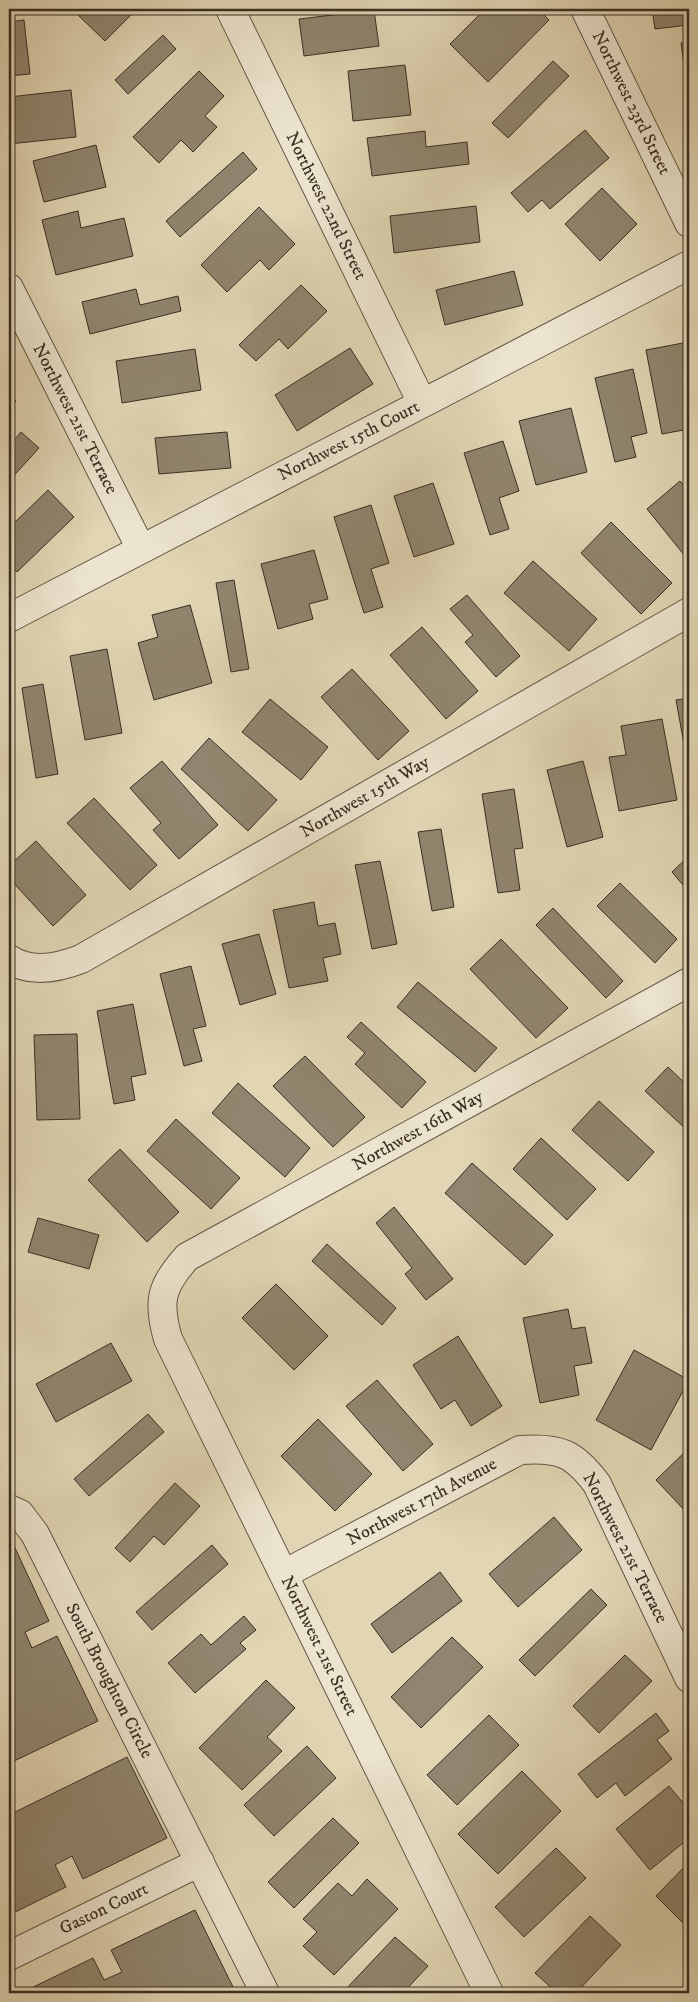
<svg xmlns="http://www.w3.org/2000/svg" width="698" height="2002" font-family="'IM FELL DW Pica',serif">
	<style>
		.building { fill: #90856e; stroke: #392f22 }
		.lines { fill: none; stroke-linecap: round; stroke-linejoin: round }
		.street-casing { stroke: #635846; stroke-width: 30 }
		.street { stroke: #ece4ce; stroke-width: 28 }
		.labels { text-anchor: middle; dominant-baseline: central; stroke-width: 5; stroke-linejoin: round; paint-order: stroke }
		.street-label { font-size: 18px; fill: #392f22; stroke: #ece4ce }
	</style>
	<rect width="100%" height="100%" fill="#e1d5b4"/>
	<filter id="stains"><feTurbulence type="fractalNoise" baseFrequency=".004" numOctaves="4"/><feColorMatrix values="0 0 0 0 .2 0 0 0 0 .09 0 0 0 0 .02 0 0 0 .5 -.17"/></filter>
	<radialGradient id="worn" r=".72"><stop offset=".6" stop-color="#630" stop-opacity="0"/><stop offset="1" stop-color="#630" stop-opacity=".3"/></radialGradient>
	<g class="building">
		<polygon points="84,9 137,9 105,41 78,15"/>
		<polygon points="485,9 490,9 496,15 503,9 538,9 549,20 488,82 450,44"/>
		<polygon points="652,9 689,9 689,25 655,29"/>
		<polygon points="374,10 379,46 304,56 299,19"/>
		<polygon points="24,20 30,74 9,76 9,22"/>
		<polygon points="163,35 176,49 128,94 115,80"/>
		<polygon points="689,42 689,80 686,80 681,43"/>
		<polygon points="553,61 569,76 508,138 492,123"/>
		<polygon points="405,65 411,115 353,121 348,71"/>
		<polygon points="199,71 224,96 205,116 217,127 193,152 181,140 159,163 133,137"/>
		<polygon points="71,90 76,137 9,144 9,97"/>
		<polygon points="585,130 609,158 550,209 542,200 528,212 511,193"/>
		<polygon points="425,131 426,147 467,142 469,164 372,176 367,138"/>
		<polygon points="96,145 106,187 44,202 33,161"/>
		<polygon points="243,152 257,169 180,237 166,221"/>
		<polygon points="602,188 637,224 600,261 565,224"/>
		<polygon points="476,206 480,242 394,253 390,216"/>
		<polygon points="259,207 295,244 269,270 260,260 227,292 201,265"/>
		<polygon points="78,211 81,228 124,218 133,256 56,275 42,220"/>
		<polygon points="514,271 523,305 445,325 436,290"/>
		<polygon points="301,285 327,311 288,349 279,339 256,361 239,345"/>
		<polygon points="136,289 140,305 178,296 181,311 90,334 82,302"/>
		<polygon points="688,342 689,429 662,434 646,350"/>
		<polygon points="350,348 373,384 297,431 275,395"/>
		<polygon points="195,349 201,390 122,403 116,361"/>
		<polygon points="633,369 647,433 631,437 636,457 615,462 595,378"/>
		<polygon points="9,394 16,401 9,407"/>
		<polygon points="571,408 587,472 536,485 519,421"/>
		<polygon points="21,432 39,448 9,481 9,446"/>
		<polygon points="227,432 231,468 159,474 155,438"/>
		<polygon points="503,441 519,491 499,498 509,529 490,535 464,453"/>
		<polygon points="680,481 689,493 689,561 647,509"/>
		<polygon points="433,483 454,544 414,557 394,496"/>
		<polygon points="48,490 74,517 17,572 9,564 9,528"/>
		<polygon points="371,505 389,563 371,569 383,607 364,613 334,517"/>
		<polygon points="611,522 672,583 641,614 581,553"/>
		<polygon points="314,550 328,599 309,604 313,619 278,629 261,564"/>
		<polygon points="533,561 597,619 569,651 504,593"/>
		<polygon points="234,580 249,669 231,672 216,583"/>
		<polygon points="467,595 520,656 496,677 465,642 473,635 450,609"/>
		<polygon points="190,605 212,683 154,700 138,643 158,637 152,615"/>
		<polygon points="422,627 478,691 446,719 390,655"/>
		<polygon points="107,649 122,733 85,740 70,656"/>
		<polygon points="352,669 409,731 378,760 321,697"/>
		<polygon points="43,684 58,774 36,778 22,688"/>
		<polygon points="689,698 689,772 676,700"/>
		<polygon points="270,699 328,747 301,780 242,732"/>
		<polygon points="662,719 677,800 619,811 609,757 626,755 621,726"/>
		<polygon points="209,738 277,800 248,831 181,769"/>
		<polygon points="162,761 218,825 179,859 153,830 161,823 130,788"/>
		<polygon points="583,761 603,837 567,847 547,770"/>
		<polygon points="514,789 523,848 514,849 520,890 498,893 482,794"/>
		<polygon points="94,798 157,865 130,890 67,823"/>
		<polygon points="441,829 454,907 432,911 418,832"/>
		<polygon points="36,841 86,895 53,926 9,878 9,866"/>
		<polygon points="689,856 689,892 672,872"/>
		<polygon points="380,861 397,944 372,949 355,865"/>
		<polygon points="620,883 677,939 655,963 597,906"/>
		<polygon points="314,902 318,926 335,923 341,954 323,958 328,981 289,988 273,910"/>
		<polygon points="553,908 623,981 606,998 536,925"/>
		<polygon points="259,934 276,994 240,1005 222,944"/>
		<polygon points="501,939 568,1008 536,1038 470,969"/>
		<polygon points="191,966 206,1026 193,1029 202,1061 184,1066 160,974"/>
		<polygon points="418,982 497,1048 475,1072 397,1007"/>
		<polygon points="133,1004 146,1074 131,1077 135,1100 114,1104 97,1011"/>
		<polygon points="361,1022 426,1082 402,1108 355,1064 365,1053 347,1037"/>
		<polygon points="77,1034 80,1119 37,1120 34,1035"/>
		<polygon points="305,1056 365,1117 333,1147 273,1086"/>
		<polygon points="668,1067 689,1087 689,1132 645,1091"/>
		<polygon points="238,1083 310,1148 285,1177 212,1113"/>
		<polygon points="599,1101 654,1152 628,1181 572,1130"/>
		<polygon points="176,1119 240,1178 211,1209 147,1151"/>
		<polygon points="541,1138 596,1189 567,1220 513,1169"/>
		<polygon points="120,1149 179,1212 147,1242 88,1180"/>
		<polygon points="472,1163 553,1235 525,1265 445,1193"/>
		<polygon points="394,1207 453,1279 426,1300 405,1274 412,1268 376,1223"/>
		<polygon points="38,1218 99,1235 89,1269 28,1252"/>
		<polygon points="327,1244 396,1308 382,1325 312,1261"/>
		<polygon points="276,1284 328,1336 294,1370 242,1318"/>
		<polygon points="568,1309 572,1329 585,1327 592,1363 574,1366 579,1395 540,1403 523,1318"/>
		<polygon points="458,1336 502,1406 471,1426 455,1400 441,1409 413,1365"/>
		<polygon points="111,1343 132,1381 56,1422 36,1384"/>
		<polygon points="634,1350 689,1380 651,1450 596,1420"/>
		<polygon points="377,1380 433,1444 403,1471 346,1406"/>
		<polygon points="148,1414 164,1432 89,1496 74,1479"/>
		<polygon points="318,1419 372,1474 335,1511 281,1456"/>
		<polygon points="689,1448 689,1512 688,1514 656,1480"/>
		<polygon points="175,1483 200,1506 164,1545 154,1536 130,1562 115,1548"/>
		<polygon points="554,1517 582,1550 518,1607 489,1574"/>
		<polygon points="9,1535 49,1621 25,1632 32,1648 57,1636 98,1721 12,1762 9,1754"/>
		<polygon points="212,1545 228,1564 152,1630 136,1612"/>
		<polygon points="440,1572 462,1601 392,1653 371,1624"/>
		<polygon points="591,1589 607,1605 535,1676 519,1660"/>
		<polygon points="244,1616 256,1630 240,1643 246,1649 195,1693 168,1663 201,1634 211,1645"/>
		<polygon points="452,1637 483,1667 421,1728 391,1697"/>
		<polygon points="625,1655 652,1681 599,1733 573,1706"/>
		<polygon points="266,1680 295,1708 267,1737 282,1751 242,1790 199,1748"/>
		<polygon points="656,1713 669,1731 657,1740 672,1759 625,1796 616,1783 597,1798 578,1774"/>
		<polygon points="489,1715 519,1745 457,1805 427,1775"/>
		<polygon points="307,1746 336,1778 274,1836 244,1805"/>
		<polygon points="127,1757 167,1838 83,1879 72,1856 55,1865 66,1887 9,1915 9,1815"/>
		<polygon points="522,1771 561,1811 498,1874 458,1834"/>
		<polygon points="669,1786 689,1810 689,1838 650,1870 616,1829"/>
		<polygon points="333,1818 359,1843 294,1908 268,1882"/>
		<polygon points="556,1848 586,1878 524,1937 495,1907"/>
		<polygon points="689,1862 689,1929 656,1896"/>
		<polygon points="367,1879 398,1909 334,1975 303,1946 317,1932 303,1919 338,1883 352,1896"/>
		<polygon points="195,1910 235,1991 230,1993 21,1993 93,1958 104,1980 122,1972 111,1950"/>
		<polygon points="590,1916 621,1945 576,1993 557,1993 535,1973"/>
		<polygon points="395,1937 428,1966 403,1993 349,1993 345,1990"/>
	</g>
	<g class="lines">
		<defs>
			<g id="street">
				<polyline points="230,9 422,403"/>
				<polyline points="585,9 689,223"/>
				<polyline points="9,288 141,549"/>
				<polyline points="9,618 689,265"/>
				<path d="M9 959C31 974 58 968 81 959L689 612"/>
				<polyline points="9,1509 20,1514 35,1534 265,1993"/>
				<path d="M284 1574 520 1450C559 1447 574 1453 597 1484L689 1678"/>
				<polyline points="9,1956 200,1862"/>
				<path d="M489 1993 168 1339C157 1301 161 1286 187 1257L689 982"/>
			</g>
		</defs>
		<use href="#street" class="street-casing"/>
		<use href="#street" class="street"/>
	</g>
	<g class="labels">
		<g class="street-label">
			<text transform="translate(631 103) rotate(64)">Northwest 23rd Street</text>
			<text transform="translate(326 206) rotate(64)">Northwest 22nd Street</text>
			<text transform="translate(75 419) rotate(63)">Northwest 21st Terrace</text>
			<text transform="translate(349 441) rotate(-27)">Northwest 15th Court</text>
			<text transform="translate(365 797) rotate(-30)">Northwest 15th Way</text>
			<text transform="translate(418 1131) rotate(-29)">Northwest 16th Way</text>
			<text transform="translate(422 1502) rotate(-28)">Northwest 17th Avenue</text>
			<text transform="translate(625 1548) rotate(63)">Northwest 21st Terrace</text>
			<text transform="translate(319 1646) rotate(64)">Northwest 21st Street</text>
			<text transform="translate(109 1681) rotate(63)">South Broughton Circle</text>
			<text transform="translate(104 1909) rotate(-26)">Gaston Court</text>
		</g>
	</g>
	<rect width="698" height="2002" fill="none" stroke="#e1d5b4" stroke-width="30"/>
	<rect x="10" y="10" width="678" height="1982" fill="none" stroke="#392f22" stroke-width="2.5"/>
	<rect x="15" y="15" width="668" height="1972" fill="none" stroke="#392f22"/>
	<rect width="100%" height="100%" filter="url(#stains)"/>
	<rect width="100%" height="100%" fill="url(#worn)"/>
</svg>
